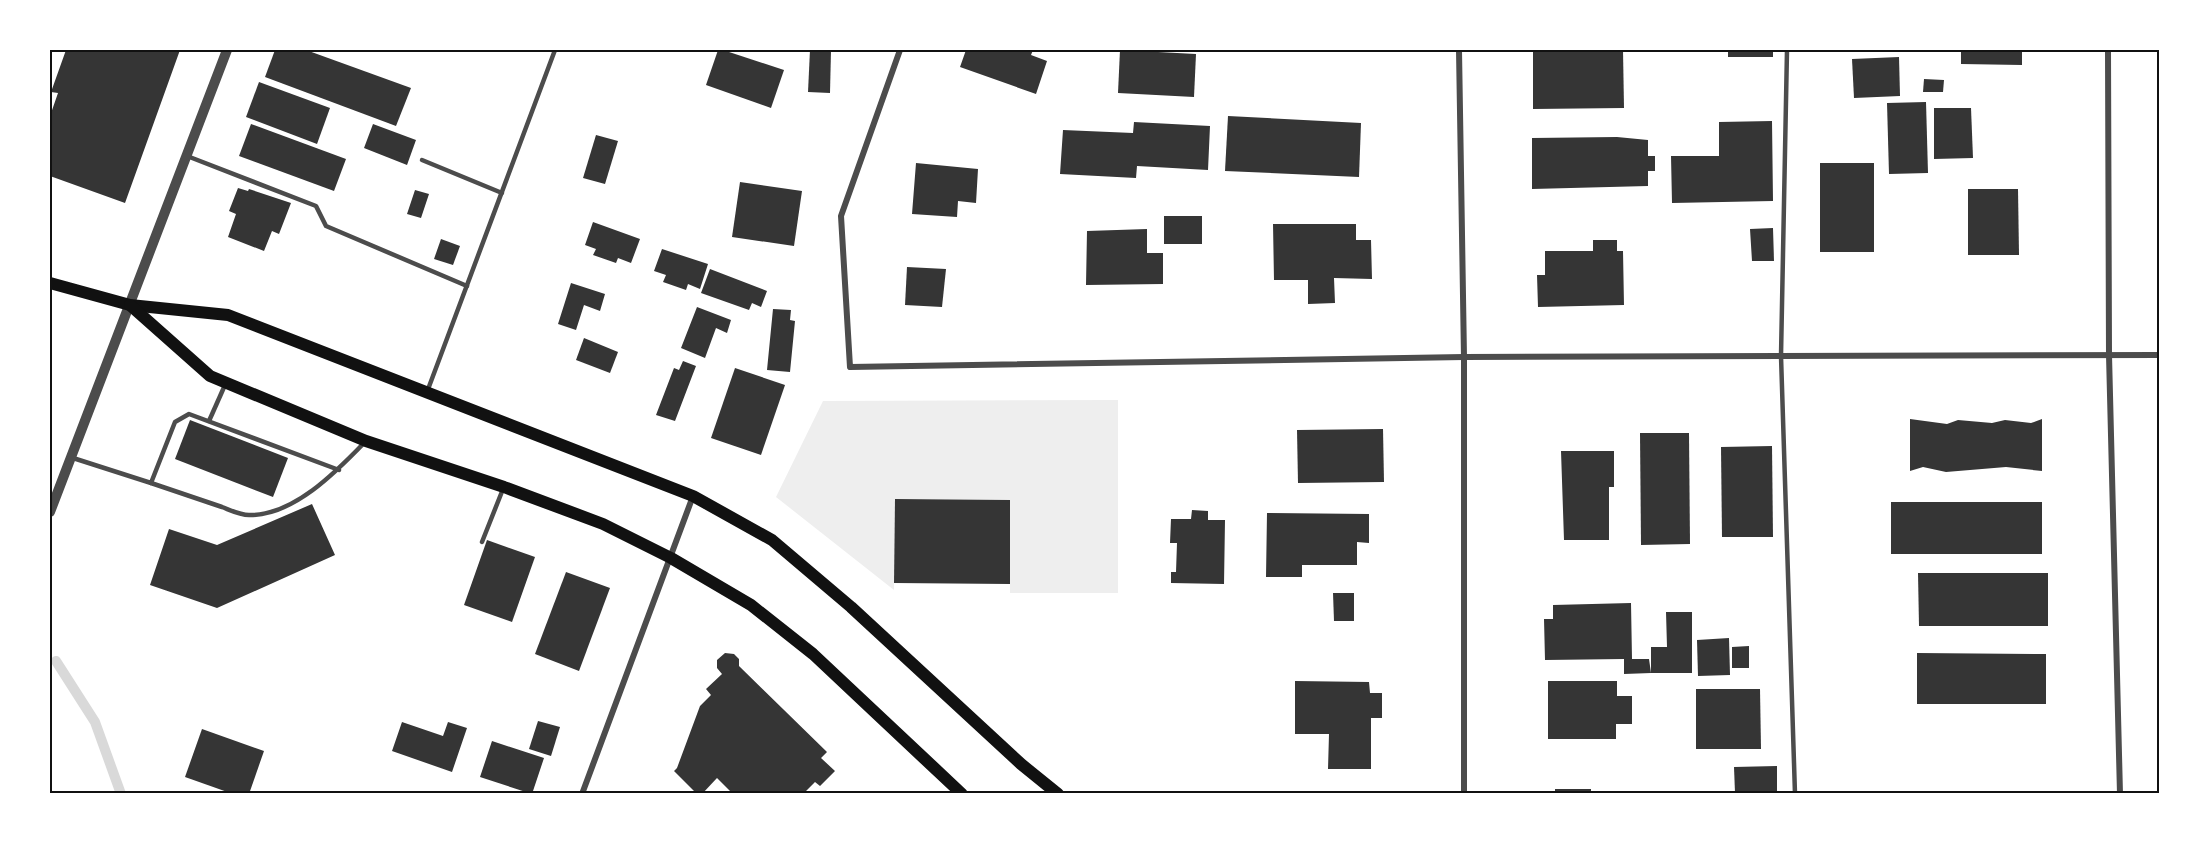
<svg xmlns="http://www.w3.org/2000/svg" width="2209" height="843" font-family="'Asap Condensed',sans-serif">
	<style>
		.green { fill: #eee }
		.lines { fill: none; stroke-linecap: round; stroke-linejoin: round }
		.stream { stroke: #d9d9d9; stroke-width: 10 }
		.building { fill: #353535 }
		.service { stroke: #4c4c4c; stroke-width: 4.5 }
		.minor { stroke: #4c4c4c; stroke-width: 6 }
		.tertiary { stroke: #4c4c4c; stroke-width: 10 }
		.secondary { stroke: #111; stroke-width: 12 }
		.neatline { fill: none; stroke: #111; stroke-width: 2 }
	</style>
	<rect width="100%" height="100%" fill="#fff"/>
	<polygon class="green" points="1118,400 1118,593 1010,593 1010,500 895,499 894,590 776,497 823,401"/>
	<g class="lines">
		<polyline class="stream" points="56,661 95,722 121,794"/>
	</g>
	<g class="building">
		<polygon points="66,50 180,50 125,203 50,176 50,116 58,93 51,92"/>
		<polygon points="275,50 306,50 411,88 396,126 265,77"/>
		<polygon points="718,50 723,50 784,70 771,108 706,85"/>
		<polygon points="810,50 831,50 830,93 808,92"/>
		<polygon points="966,50 1033,50 1031,55 1047,61 1036,94 960,67"/>
		<polygon points="1120,50 1196,54 1194,97 1118,93"/>
		<polygon points="1623,50 1624,108 1533,109 1533,51"/>
		<rect x="1728" y="50" width="45" height="7"/>
		<polygon points="1961,50 2022,50 2022,65 1961,64"/>
		<polygon points="1899,57 1900,96 1854,98 1852,59"/>
		<polygon points="1924,79 1944,80 1943,92 1923,92"/>
		<polygon points="259,82 330,108 317,144 246,117"/>
		<polygon points="1926,102 1928,173 1889,174 1887,103"/>
		<polygon points="1934,108 1971,108 1973,158 1934,159"/>
		<polygon points="1228,116 1361,123 1359,177 1225,171"/>
		<polygon points="1772,121 1773,201 1672,203 1671,156 1719,156 1719,122"/>
		<polygon points="1134,122 1210,126 1208,170 1137,166 1136,178 1060,174 1063,130 1133,133"/>
		<polygon points="251,124 346,159 334,191 239,156"/>
		<polygon points="373,124 416,140 407,165 364,148"/>
		<polygon points="596,135 618,141 605,184 583,178"/>
		<polygon points="1617,137 1648,140 1648,156 1655,156 1655,171 1648,171 1648,186 1532,189 1532,138"/>
		<polygon points="916,163 978,169 976,203 958,201 957,217 912,214"/>
		<rect x="1820" y="163" width="54" height="89"/>
		<polygon points="740,182 802,191 794,246 732,237"/>
		<polygon points="238,188 248,191 249,189 291,203 279,234 272,231 264,251 228,237 236,214 229,211"/>
		<polygon points="1968,189 2018,189 2019,255 1968,255"/>
		<polygon points="415,190 429,194 421,218 407,214"/>
		<rect x="1164" y="216" width="38" height="28"/>
		<polygon points="593,222 640,239 631,263 618,258 616,263 593,255 596,249 585,245"/>
		<polygon points="1273,224 1356,224 1356,240 1371,240 1372,279 1334,278 1335,303 1308,304 1308,280 1274,280"/>
		<polygon points="1773,228 1774,261 1752,261 1750,229"/>
		<polygon points="1147,229 1147,253 1163,253 1163,284 1086,285 1087,231"/>
		<polygon points="441,239 460,246 453,265 434,259"/>
		<polygon points="1593,240 1617,240 1617,251 1623,251 1624,305 1538,307 1537,275 1545,275 1545,251 1593,251"/>
		<polygon points="662,249 708,264 700,289 688,284 686,290 663,282 666,275 654,271"/>
		<polygon points="907,267 946,269 942,307 905,305"/>
		<polygon points="710,269 767,291 761,307 752,303 749,310 701,293"/>
		<polygon points="571,283 605,294 600,311 584,305 576,330 558,324"/>
		<polygon points="697,307 731,320 727,333 716,328 705,358 681,348"/>
		<polygon points="773,309 791,310 790,320 795,321 790,372 767,370"/>
		<polygon points="584,338 618,352 610,373 576,360"/>
		<polygon points="683,361 696,366 675,421 656,415 674,368 679,370"/>
		<polygon points="735,368 785,385 761,455 711,438"/>
		<polygon points="1910,419 1947,424 1958,420 1992,423 2005,420 2031,423 2042,419 2042,471 2006,467 1946,472 1923,467 1910,471"/>
		<polygon points="190,420 288,458 273,497 175,459"/>
		<polygon points="1383,429 1384,482 1298,483 1297,430"/>
		<polygon points="1640,433 1689,433 1690,544 1641,545"/>
		<polygon points="1772,446 1773,537 1722,537 1721,447"/>
		<polygon points="1561,451 1614,451 1614,487 1609,487 1609,540 1564,540"/>
		<polygon points="895,499 1010,500 1010,584 894,583"/>
		<rect x="1891" y="502" width="151" height="52"/>
		<polygon points="312,504 335,555 217,608 150,585 169,529 217,545"/>
		<polygon points="1192,510 1208,511 1208,520 1225,520 1224,584 1171,583 1171,572 1176,572 1177,543 1170,543 1171,519 1191,519"/>
		<polygon points="1267,513 1369,514 1369,543 1357,542 1357,565 1302,565 1302,577 1266,577"/>
		<polygon points="487,540 535,557 512,622 464,605"/>
		<polygon points="566,572 610,588 579,671 535,654"/>
		<polygon points="1918,573 2048,573 2048,626 1919,626"/>
		<polygon points="1333,593 1354,593 1354,621 1334,621"/>
		<polygon points="1631,603 1632,659 1649,659 1651,673 1624,674 1624,659 1545,660 1544,619 1553,619 1553,605"/>
		<polygon points="1666,612 1692,612 1692,673 1651,673 1651,647 1667,647"/>
		<polygon points="1729,638 1730,675 1698,676 1697,640"/>
		<polygon points="1749,646 1749,668 1732,668 1732,647"/>
		<polygon points="725,653 734,654 739,659 739,666 827,752 821,758 835,771 820,786 815,782 803,794 733,794 717,778 702,794 697,794 674,771 677,768 700,706 711,695 706,689 722,674 717,668 717,660"/>
		<polygon points="1917,653 2046,654 2046,704 1917,704"/>
		<polygon points="1295,681 1369,682 1370,693 1382,693 1382,718 1371,718 1371,769 1328,769 1329,734 1295,734"/>
		<polygon points="1548,681 1617,681 1617,696 1632,696 1632,724 1616,724 1616,739 1548,739"/>
		<polygon points="1696,689 1760,689 1761,749 1696,749"/>
		<polygon points="538,721 560,727 551,756 529,749"/>
		<polygon points="402,722 443,736 448,722 467,728 452,772 392,751"/>
		<polygon points="202,729 264,751 249,794 233,794 185,777"/>
		<polygon points="492,741 544,758 532,794 480,777"/>
		<polygon points="1777,766 1777,792 1735,793 1734,767"/>
		<rect x="1555" y="789" width="36" height="5"/>
	</g>
	<g class="lines">
		<g class="service">
			<polyline points="1787,50 1781,356 1795,794"/>
			<polyline points="187,156 316,206 326,226 467,286"/>
			<polyline points="422,160 502,193"/>
			<polyline points="427,392 555,50"/>
			<polyline points="209,421 225,385"/>
			<polyline points="73,458 151,483 175,422 189,414 339,470"/>
			<path d="M151 483C175 491 198 499 222 507 230 510 240 515 249 515 293 516 336 472 364 443"/>
			<polyline points="482,542 503,489"/>
		</g>
		<g class="minor">
			<polyline points="900,50 841,216 850,367 1464,357 2160,355"/>
			<polyline points="1459,50 1464,357 1464,794"/>
			<polyline points="2108,50 2109,355 2120,794"/>
			<polyline points="582,794 693,496"/>
		</g>
		<polyline class="tertiary" points="50,512 227,50"/>
		<g class="secondary">
			<polyline points="50,283 130,305 228,315 693,496 772,540 851,607 1021,764 1058,794"/>
			<polyline points="130,305 210,376 366,441 504,487 603,524 671,558 751,605 813,654 962,794"/>
		</g>
	</g>
	<rect width="2209" height="843" fill="none" stroke="#ffffff" stroke-width="102"/>
	<rect x="51" y="51" width="2107" height="741" class="neatline"/>
</svg>
